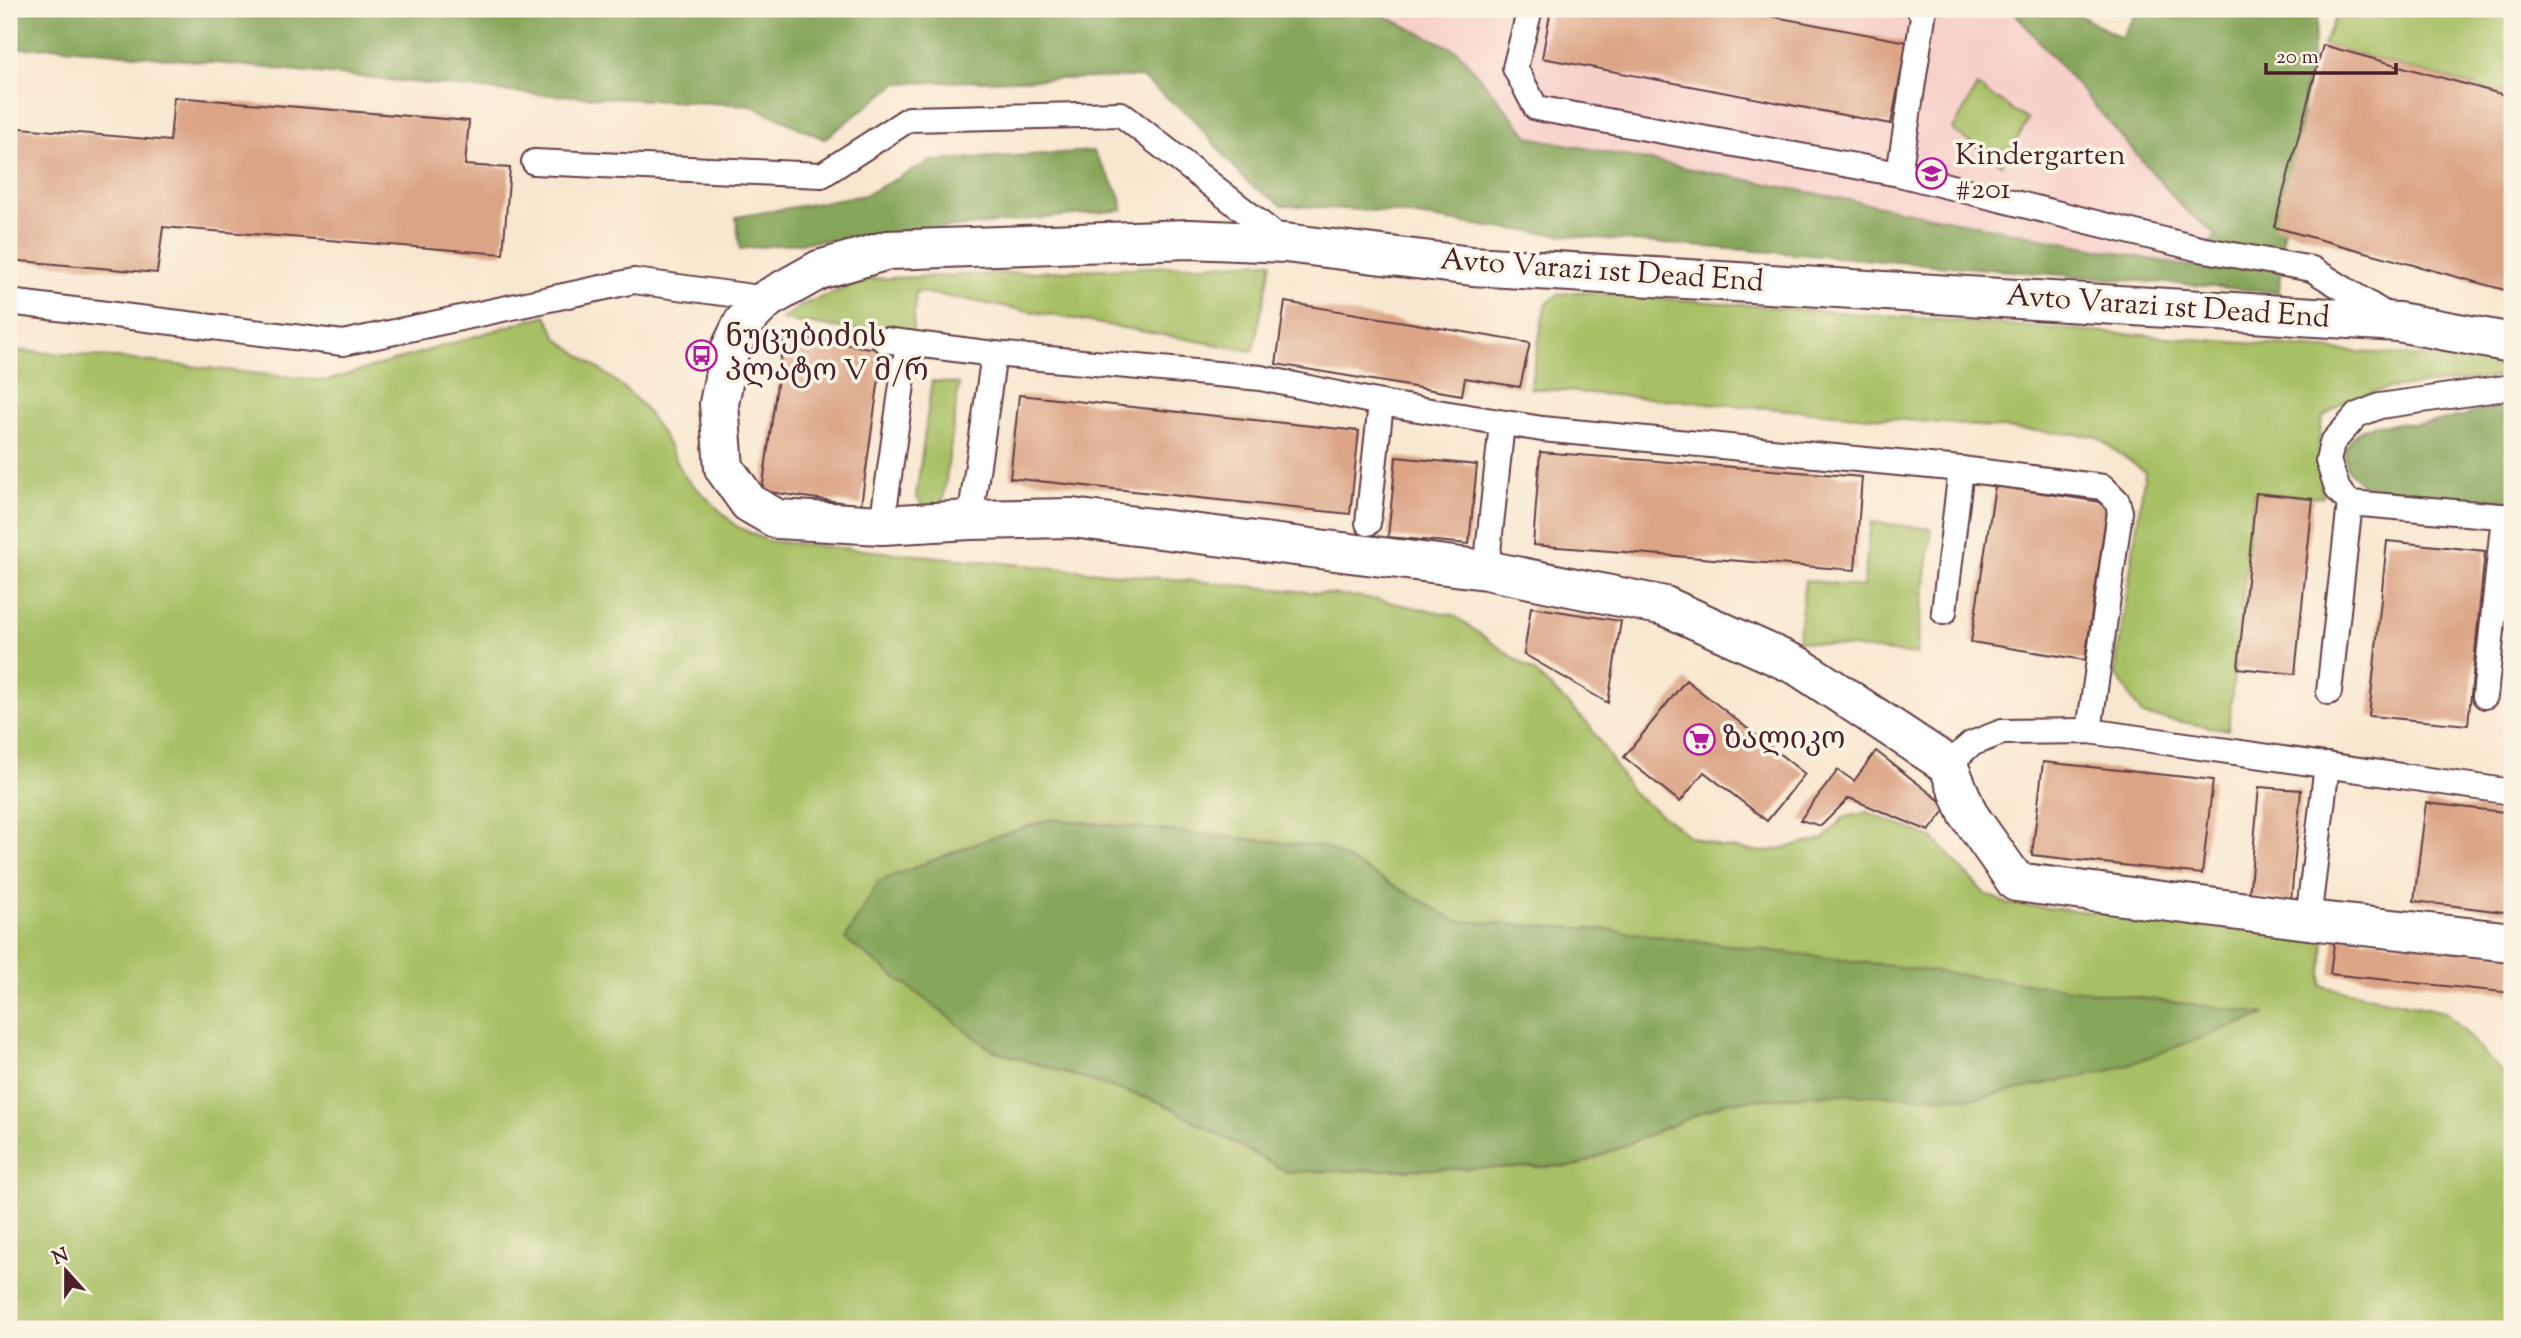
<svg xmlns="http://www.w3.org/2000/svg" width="2521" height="1338" font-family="'Sorts Mill Goudy','Noto Serif Georgian',serif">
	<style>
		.built { fill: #f7d0ca }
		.green { fill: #a8c065; stroke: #797048; stroke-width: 2; fill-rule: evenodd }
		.forest { fill: #86a65a; stroke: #686242; stroke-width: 2 }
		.building { fill: #dba486 }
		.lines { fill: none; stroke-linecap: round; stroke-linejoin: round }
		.lane-casing { stroke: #643d44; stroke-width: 28 }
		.street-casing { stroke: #643d44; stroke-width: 42 }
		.lane { stroke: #fff; stroke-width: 24 }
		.street { stroke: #fff; stroke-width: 38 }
		.labels { text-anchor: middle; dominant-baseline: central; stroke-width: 7; stroke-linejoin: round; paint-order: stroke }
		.poi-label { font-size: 30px; fill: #4a1f2b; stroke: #fcf5e5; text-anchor: start }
		.street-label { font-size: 30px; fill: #4a1f2b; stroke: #fcf5e5 }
	</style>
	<rect width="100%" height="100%" fill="#fcf5e5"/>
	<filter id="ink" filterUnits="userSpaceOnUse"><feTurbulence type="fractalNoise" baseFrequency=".0143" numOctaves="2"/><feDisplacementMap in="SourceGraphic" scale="14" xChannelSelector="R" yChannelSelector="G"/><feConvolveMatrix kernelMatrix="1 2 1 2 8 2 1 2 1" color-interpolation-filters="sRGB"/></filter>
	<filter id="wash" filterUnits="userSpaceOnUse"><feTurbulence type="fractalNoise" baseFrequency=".00686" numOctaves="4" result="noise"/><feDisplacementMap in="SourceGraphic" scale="28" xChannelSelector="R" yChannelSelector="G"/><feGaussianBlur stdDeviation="1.57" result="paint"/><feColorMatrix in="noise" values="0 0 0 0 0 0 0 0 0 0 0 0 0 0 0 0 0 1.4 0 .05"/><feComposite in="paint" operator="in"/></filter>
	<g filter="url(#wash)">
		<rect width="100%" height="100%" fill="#f8e7d0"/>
		<polygon class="built" points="1370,9 2011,9 2184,209 2217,235 2190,267 1528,137 1458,51"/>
		<g class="green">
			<polygon points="2340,9 2512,9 2512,96 2323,45"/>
			<polygon points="1977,86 2028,120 2002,165 1953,130"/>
			<polygon points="1272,262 1253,351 916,291 912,337 781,320 802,305 869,279"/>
			<path d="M1577 292 2492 362 2499 366 2501 372 2498 377 2389 388 2346 400 2323 417C2316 444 2319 470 2323 497L2254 493 2228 730 2142 715 2115 672 2145 472 2095 436 1530 388 1545 306 1558 294Z"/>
			<path d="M546 315 557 338 622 386 642 405 663 435 685 477 736 526 768 541 1362 597 1453 615 1537 674 1589 725 1632 792 1689 836 1721 847 1765 852 1824 839 1843 818 1867 812 1933 838 1985 894 2008 904 2325 935 2321 986 2445 1012 2512 1083V1329H9V350L107 357 326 381ZM1051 819 1325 847 1457 921 1610 930 2264 1015 1828 1094 1726 1102 1576 1166 1287 1172 1162 1103 992 1050Z"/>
			<polygon points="932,381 959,384 943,501 934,506 923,506 916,496"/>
			<polygon points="1871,522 1932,529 1916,655 1798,641 1805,580 1863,587"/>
		</g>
		<g class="forest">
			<polygon points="9,9 1370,9 1458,51 1529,137 2190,267 2217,235 2184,209 2011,9 2068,9 2121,38 2138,9 2319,9 2283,234 2279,292 1605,239 1489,227 1391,212 1282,205 1248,183 1191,117 1141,77 898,83 824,139 750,105 532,94 55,47 9,49"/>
			<polygon points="1093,151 1120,194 1123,210 740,249 736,217 865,195 931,161"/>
			<path d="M2512 403V502L2364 486C2352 476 2341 466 2346 450 2356 414 2398 427 2427 423 2455 419 2484 410 2512 403Z"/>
			<polygon points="1051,819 1325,847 1457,921 1610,930 2266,1014 2116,1069 1978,1098 1828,1094 1726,1102 1576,1166 1287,1172 1162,1103 992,1050 845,939 879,881 985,840"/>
		</g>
		<g id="blocks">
			<g class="building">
				<polygon points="1551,9 1733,9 1907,42 1891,124 1542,58"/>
				<polygon points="2323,45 2512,97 2512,292 2274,227"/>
				<polygon points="174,97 469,121 465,165 510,168 503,254 163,227 157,273 9,260 9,127 170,141"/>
				<polygon points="1285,302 1530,343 1520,387 1465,378 1462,395 1276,364"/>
				<polygon points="784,335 883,350 861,505 762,491"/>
				<polygon points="1019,395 1359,431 1350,514 1010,478"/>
				<polygon points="1540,452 1862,477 1855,570 1533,545"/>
				<polygon points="1396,457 1477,465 1469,544 1388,537"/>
				<polygon points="1995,486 2108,503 2085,660 1971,642"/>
				<polygon points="2256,493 2313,499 2295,674 2238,668"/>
				<polygon points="2387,541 2485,551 2468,725 2369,716"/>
				<polygon points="1531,607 1621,621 1608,703 1524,654"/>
				<polygon points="1686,680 1805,774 1767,821 1704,772 1680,802 1624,757"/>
				<polygon points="1876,751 1948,807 1929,831 1849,798 1821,826 1800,820 1838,770 1854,781"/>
				<polygon points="2043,762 2213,780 2202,874 2032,855"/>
				<polygon points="2259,787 2301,790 2291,901 2249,897"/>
				<polygon points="2426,803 2512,813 2512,913 2414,901"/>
				<polygon points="2335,936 2512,955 2512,993 2330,974"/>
			</g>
		</g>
	</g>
	<g filter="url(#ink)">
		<use href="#blocks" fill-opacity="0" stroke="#643d44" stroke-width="2"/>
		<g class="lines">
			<defs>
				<g id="lane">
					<polyline points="1530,9 1515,68 1536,108 1899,174 2200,249 2312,269 2391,318"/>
					<polyline points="534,162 822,175 909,119 1121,114 1284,242"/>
					<polyline points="1899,174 1924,10 1919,9"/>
					<polyline points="9,302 343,343 634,281 767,299"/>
					<polyline points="884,340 994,354"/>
					<polyline points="2512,387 2380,406 2357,415 2332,443 2328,461 2338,490 2350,503 2512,517"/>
					<polyline points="970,520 994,354 1261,378 1381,403 1542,429 1961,469 2103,487 2117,501 2120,512 2089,731"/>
					<polyline points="1368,523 1381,403"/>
					<polyline points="882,525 908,343"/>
					<polyline points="1486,570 1502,424"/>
					<polyline points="1944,612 1961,469"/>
					<polyline points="2329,692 2350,503"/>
					<polyline points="2485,696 2504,516"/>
					<polyline points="1948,765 1971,744 2002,732 2089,731 2512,792"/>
					<polyline points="2308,920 2327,765"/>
				</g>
				<polyline id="street" points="2512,343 2398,322 1472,266 1285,243 1189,239 888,250 819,270 767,299 743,323 729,352 719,404 724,468 749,503 777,519 882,525 970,520 1072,518 1486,570 1665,606 1798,666 1948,765 1968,814 2016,882 2308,920 2512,942"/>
			</defs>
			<use href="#lane" class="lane-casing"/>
			<use href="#street" class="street-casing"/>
			<use href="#lane" class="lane"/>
			<use href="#street" class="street"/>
		</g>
	</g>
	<defs>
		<symbol id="school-ring" viewBox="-11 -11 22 22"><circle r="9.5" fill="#fcf5e5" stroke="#b5179e" stroke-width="1.5"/><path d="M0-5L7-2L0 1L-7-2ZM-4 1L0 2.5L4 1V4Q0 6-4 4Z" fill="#b5179e"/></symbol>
		<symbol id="bus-ring" viewBox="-11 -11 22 22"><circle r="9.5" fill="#fcf5e5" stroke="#b5179e" stroke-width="1.5"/><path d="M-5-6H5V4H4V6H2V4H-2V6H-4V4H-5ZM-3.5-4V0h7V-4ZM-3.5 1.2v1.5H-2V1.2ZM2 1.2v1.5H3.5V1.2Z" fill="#b5179e"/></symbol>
		<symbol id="supermarket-ring" viewBox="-11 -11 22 22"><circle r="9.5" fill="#fcf5e5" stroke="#b5179e" stroke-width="1.5"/><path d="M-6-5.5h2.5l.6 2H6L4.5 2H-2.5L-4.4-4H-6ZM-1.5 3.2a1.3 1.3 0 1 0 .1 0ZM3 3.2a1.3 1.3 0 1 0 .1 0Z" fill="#b5179e"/></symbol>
	</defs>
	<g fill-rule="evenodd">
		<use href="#school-ring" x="1914" y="156" width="35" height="35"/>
		<use href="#bus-ring" x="684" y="338" width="35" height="35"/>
		<use href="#supermarket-ring" x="1682" y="722" width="35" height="35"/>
	</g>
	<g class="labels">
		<g class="poi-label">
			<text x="1955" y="156">Kindergarten<tspan x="1955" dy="34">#201</tspan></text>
			<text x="725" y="338">ნუცუბიძის<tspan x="725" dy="34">პლატო V მ/რ</tspan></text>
			<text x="1723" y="740">ზალიკო</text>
		</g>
		<g class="street-label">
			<text transform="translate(1602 272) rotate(4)">Avto Varazi 1st Dead End</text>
			<text transform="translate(2168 308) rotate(4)">Avto Varazi 1st Dead End</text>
		</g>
	</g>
	<rect width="2521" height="1338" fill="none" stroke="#fcf5e5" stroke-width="35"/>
	<g transform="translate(66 1271) rotate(339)" stroke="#fcf5e5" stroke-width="5" paint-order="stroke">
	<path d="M0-5L12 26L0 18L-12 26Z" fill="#4a1f2b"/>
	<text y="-10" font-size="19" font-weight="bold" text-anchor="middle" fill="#4a1f2b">N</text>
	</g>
	<path d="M2266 63v10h130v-10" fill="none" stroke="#4a1f2b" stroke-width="3.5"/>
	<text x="2276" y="63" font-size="21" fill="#4a1f2b" stroke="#fcf5e5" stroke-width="5" paint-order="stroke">20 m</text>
</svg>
